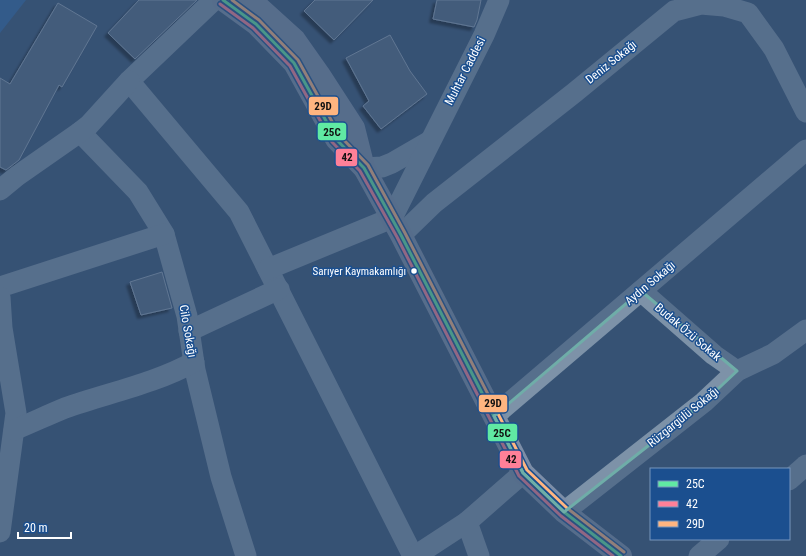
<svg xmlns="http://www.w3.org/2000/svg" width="806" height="556" font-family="'Roboto Condensed',sans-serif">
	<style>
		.green { fill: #2f66a5 }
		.building { fill: #526984; stroke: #92a2b6; filter: url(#shadow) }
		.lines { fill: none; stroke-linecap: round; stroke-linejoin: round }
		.minor { stroke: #7d92a8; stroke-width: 21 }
		.major { stroke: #7d8ea7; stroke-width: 22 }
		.bus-1-casing { stroke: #1b4f8f; stroke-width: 6 }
		.bus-2-casing { stroke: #1b4f8f; stroke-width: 6 }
		.bus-3-casing { stroke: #1b4f8f; stroke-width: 6 }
		.bus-1 { stroke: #60e9a3; stroke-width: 3 }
		.bus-2 { stroke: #ff8098; stroke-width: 3 }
		.bus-3 { stroke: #ffb580; stroke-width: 3 }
		.marked { fill: none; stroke: #6fada8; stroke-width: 3; stroke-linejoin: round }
		.bus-dot { fill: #fff; stroke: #1b4f8f; stroke-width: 1.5 }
		.labels { text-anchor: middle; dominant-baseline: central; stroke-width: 3; stroke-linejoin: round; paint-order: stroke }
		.bus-label { font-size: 11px; fill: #fff; stroke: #1b4f8f; text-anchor: end }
		.street-label { font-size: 12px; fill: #fff; stroke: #1b4f8f }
		.line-badge { stroke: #1b4f8f; stroke-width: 1.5 }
		.pale-badge-label { font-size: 11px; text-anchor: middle; font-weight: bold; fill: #111 }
	</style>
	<defs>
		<filter id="shadow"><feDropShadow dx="-3.5" dy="3.5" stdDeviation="1" flood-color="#0009"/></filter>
	</defs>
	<rect width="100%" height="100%" fill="#365274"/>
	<polygon class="green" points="0,0 26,0 0,33"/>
	<g class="building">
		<polygon points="139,0 197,0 135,59 108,33"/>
		<polygon points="315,0 373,0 334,40 304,11"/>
		<polygon points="437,0 481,0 477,20 474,27 433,19"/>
		<polygon points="58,3 97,26 62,87 59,85 19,160 6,170 0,167 0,78 10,84"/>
		<polygon points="390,35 410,71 427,94 381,129 363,106 369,101 346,58"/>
		<polygon points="162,272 172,308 141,315 130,282"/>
	</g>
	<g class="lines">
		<g class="minor">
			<polyline points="214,0 129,81 239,212 413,556"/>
			<polyline points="80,132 138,192 164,234 187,316 195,370 221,477 246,556"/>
			<polyline points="364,168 382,167 392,163 430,141"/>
			<polyline points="0,190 17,176 80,132 89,125 129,81"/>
			<polyline points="401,235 434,203 574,93 674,11 701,4 724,6 748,13 774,49 806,112"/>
			<polyline points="268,269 392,218 484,35 499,0"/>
			<polyline points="0,287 164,234"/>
			<polyline points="641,291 714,355 737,371"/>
			<polyline points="0,297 2,328 16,413 0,532"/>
			<polyline points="189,331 279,289"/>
			<polyline points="494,416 806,150"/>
			<path d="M14 430C31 423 48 415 65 408 107 393 154 384 194 362"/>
			<polyline points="789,480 806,465"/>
			<polyline points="564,512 704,402 737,371 773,354 806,330"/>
			<polyline points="467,522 523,473"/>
			<polyline points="415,556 467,522 479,556"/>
			<polyline points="699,556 719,539"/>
		</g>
		<g class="major">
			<polyline points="223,0 256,24 294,63 336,139 363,167"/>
			<polyline points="251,0 295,40 319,74 354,128 364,168 401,235 523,473 564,512 621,556"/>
		</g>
		<defs>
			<polyline id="bus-1" points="223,0 256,24 294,63 336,139 364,168 401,235 523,473 564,512 621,556"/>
			<polyline id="bus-2" points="220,4 253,28 290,66 332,142 360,171 397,237 519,476 561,516 613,556"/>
			<polyline id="bus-3" points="232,0 259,20 298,60 340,136 368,165 405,233 527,470 567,508 624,552"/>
		</defs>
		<use href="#bus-1" class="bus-1-casing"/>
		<use href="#bus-2" class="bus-2-casing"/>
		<use href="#bus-3" class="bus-3-casing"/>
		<use href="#bus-1" class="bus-1"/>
		<use href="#bus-2" class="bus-2"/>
		<use href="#bus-3" class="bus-3"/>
	</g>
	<path d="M0 0H806V556H0ZM641 291 737 371 704 402 564 512 523 473 494 416Z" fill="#365274" fill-opacity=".55" fill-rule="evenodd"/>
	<path class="marked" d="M641 291 737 371 704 402 564 512 523 473 494 416Z"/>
	<circle class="bus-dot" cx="414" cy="271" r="3.5"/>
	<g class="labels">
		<g class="bus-label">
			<text x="406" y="271">Sarıyer Kaymakamlığı</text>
		</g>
		<g class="street-label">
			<text transform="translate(611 62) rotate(-39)">Deniz Sokağı</text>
			<text transform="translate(465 71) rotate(-63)">Muhtar Caddesi</text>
			<text transform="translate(650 283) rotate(-40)">Aydın Sokağı</text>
			<text transform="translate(188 331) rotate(80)">Cilo Sokağı</text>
			<text transform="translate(688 332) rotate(40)">Budak Özü Sokak</text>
			<text transform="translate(683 417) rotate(-39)">Rüzgargülü Sokağı</text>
		</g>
	</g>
	<g class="line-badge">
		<rect x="308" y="96" width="31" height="20" rx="4" fill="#ffb580"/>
		<rect x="317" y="122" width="30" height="19" rx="4" fill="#60e9a3"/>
		<rect x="335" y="148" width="23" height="19" rx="4" fill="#ff8098"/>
		<rect x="478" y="394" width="30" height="19" rx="4" fill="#ffb580"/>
		<rect x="487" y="423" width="31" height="19" rx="4" fill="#60e9a3"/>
		<rect x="499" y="450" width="23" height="19" rx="4" fill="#ff8098"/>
	</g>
	<g class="pale-badge-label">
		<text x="323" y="110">29D</text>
		<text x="332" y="136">25C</text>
		<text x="347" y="161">42</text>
		<text x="493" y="407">29D</text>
		<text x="502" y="437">25C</text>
		<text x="511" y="463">42</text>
	</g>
	<rect x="650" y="468" width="140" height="72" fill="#1b4f8f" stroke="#7695bc"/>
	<rect x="658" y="481" width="20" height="6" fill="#60e9a3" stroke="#7695bc"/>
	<text x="686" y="488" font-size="12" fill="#ffffff">25C</text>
	<rect x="658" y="501" width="20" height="6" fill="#ff8098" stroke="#7695bc"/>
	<text x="686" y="508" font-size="12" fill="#ffffff">42</text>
	<rect x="658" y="521" width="20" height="6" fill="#ffb580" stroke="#7695bc"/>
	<text x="686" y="528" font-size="12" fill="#ffffff">29D</text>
	<path d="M18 532v6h53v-6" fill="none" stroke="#ffffff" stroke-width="2"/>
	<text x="24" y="532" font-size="12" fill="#ffffff" stroke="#1b4f8f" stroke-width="3" paint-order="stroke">20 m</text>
</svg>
